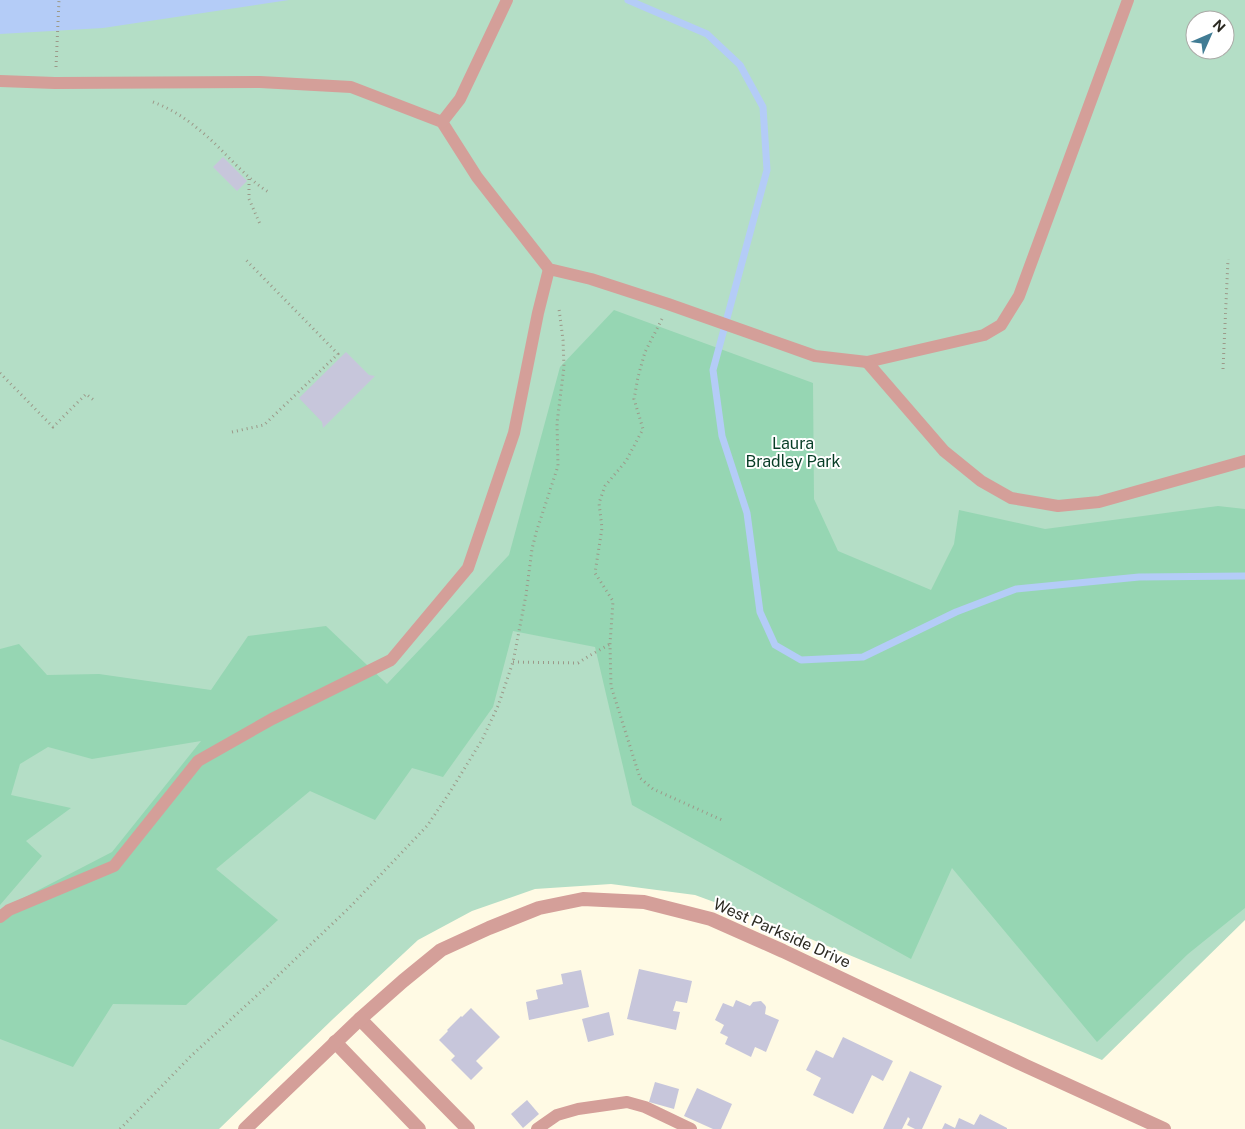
<svg xmlns="http://www.w3.org/2000/svg" width="1245" height="1129" font-family="'Public Sans',sans-serif">
	<style>
		.green { fill: #b4dec6; fill-rule: evenodd }
		.forest { fill: #96d6b3 }
		.water { fill: #b4ccf7 }
		.lines { fill: none; stroke-linecap: round; stroke-linejoin: round }
		.stream { stroke: #b4ccf7; stroke-width: 7 }
		.building { fill: #c7c6db }
		.path { stroke: #9c9989; stroke-width: 3; stroke-dasharray: 1 4; stroke-linecap: butt }
		.service { stroke: #d49f99; stroke-width: 12 }
		.minor { stroke: #d49f99; stroke-width: 14 }
		.labels { text-anchor: middle; dominant-baseline: central; stroke-width: 4; stroke-linejoin: round; paint-order: stroke }
		.park-label { font-size: 16px; fill: #073d26; stroke: #fff }
		.street-label { font-size: 16px; fill: #2c2a22; stroke: #fff }
	</style>
	<rect width="100%" height="100%" fill="#fffae4"/>
	<path class="green" d="M0 0H1245V920L1102 1060 777 925 695 895 611 884 535 889 472 911 418 940 333 1019 219 1129H0ZM1195 20H1225V50H1195Z"/>
	<polygon class="forest" points="614,310 813,383 814,499 838,551 931,590 954,544 959,510 1045,529 1218,506 1245,509 1245,908 1188,954 1097,1042 952,868 911,959 632,805 595,647 513,631 493,707 443,777 412,768 375,820 310,791 216,869 278,920 186,1005 113,1004 73,1067 0,1039 0,910 112,852 201,741 92,759 48,747 20,764 11,795 71,808 26,841 42,856 0,905 0,649 19,644 47,675 99,674 211,690 248,636 326,626 387,684 509,555 560,367"/>
	<polygon class="water" points="0,0 289,0 103,28 0,34"/>
	<g class="lines">
		<polyline class="stream" points="628,0 707,34 740,65 763,107 767,170 713,370 722,436 747,513 760,612 775,645 801,660 863,657 956,612 1016,589 1139,577 1245,576"/>
	</g>
	<g class="building">
		<polygon points="223,157 247,181 237,191 213,167"/>
		<polygon points="346,352 369,375 375,376 323,428 322,422 299,398"/>
		<polygon points="639,969 692,981 687,1003 676,1001 673,1011 680,1012 676,1030 627,1019"/>
		<polygon points="581,970 589,1007 529,1020 526,1002 538,999 536,990 563,984 561,974"/>
		<polygon points="736,1000 750,1006 753,1002 761,1001 765,1005 766,1007 765,1014 779,1020 766,1052 755,1047 751,1057 725,1044 728,1037 720,1033 724,1025 715,1020 723,1003 733,1007"/>
		<polygon points="471,1008 500,1037 476,1061 483,1068 471,1080 451,1060 455,1056 439,1040 448,1031 447,1030 461,1016 462,1017"/>
		<polygon points="609,1012 614,1035 588,1042 582,1019"/>
		<polygon points="843,1037 893,1061 883,1081 872,1075 853,1114 813,1095 821,1078 806,1070 816,1050 833,1058"/>
		<polygon points="910,1071 942,1086 922,1129 915,1129 907,1125 910,1119 908,1117 902,1129 883,1129"/>
		<polygon points="655,1082 679,1089 674,1109 649,1102"/>
		<polygon points="697,1088 732,1104 721,1129 713,1129 684,1116"/>
		<polygon points="527,1100 539,1114 523,1128 511,1114"/>
		<polygon points="980,1114 1007,1128 1007,1129 942,1129 945,1123 955,1128 959,1118 974,1125"/>
	</g>
	<g class="lines">
		<g class="path">
			<polyline points="56,67 59,0"/>
			<path d="M153 102C169 108 184 117 197 128 223 148 242 176 270 193"/>
			<polyline points="249,179 249,199 260,224"/>
			<polyline points="662,319 645,352 638,377 634,399 643,429 626,461 605,486 599,503 602,528 595,573 613,601 610,644 611,686 640,778 653,789 722,820"/>
			<polyline points="1223,369 1228,259"/>
			<polyline points="0,373 53,427 86,394 95,401"/>
			<polyline points="232,432 264,425 338,354 245,259"/>
			<polyline points="513,662 578,663 589,656 610,644"/>
			<polyline points="120,1129 191,1056 265,988 350,907 427,826 448,795 482,740 498,706 513,662 526,595 532,549 536,533 558,466 557,423 564,367 563,340 559,309"/>
		</g>
		<g class="service">
			<polyline points="0,81 55,83 260,82 351,87 442,122 477,177 549,269 591,279 668,304 815,356 867,362 984,335 1001,325 1019,296 1128,0"/>
			<polyline points="442,122 460,99 507,0"/>
			<polyline points="867,362 944,451 981,481 1011,498 1058,506 1099,502 1245,461"/>
			<polyline points="0,917 9,910 114,866 198,761 272,719 391,660 468,568 514,433 538,313 549,269"/>
			<polyline points="537,1129 557,1115 578,1109 627,1102 645,1107 691,1129"/>
		</g>
		<g class="minor">
			<polyline points="360,1019 468,1129"/>
			<polyline points="335,1042 419,1129"/>
			<polyline points="245,1129 360,1019 403,981 441,950 489,928 539,908 583,899 644,902 711,919 783,951 1026,1066 1164,1129"/>
		</g>
	</g>
	<g class="labels">
		<g class="park-label">
			<text x="793" y="443">Laura<tspan x="793" dy="18">Bradley Park</tspan></text>
		</g>
		<g class="street-label">
			<text transform="translate(782 933) rotate(24)">West Parkside Drive</text>
		</g>
	</g>
	<g transform="translate(1210 35) rotate(45)"><circle r="24" fill="#ffffff" stroke="#abaaa7"/>
	<path d="M0-4L9 19L0 12L-9 19Z" fill="#417c94"/>
	<text y="-8" font-size="14" font-weight="bold" text-anchor="middle" fill="#2c2a22">N</text>
	</g>
</svg>
